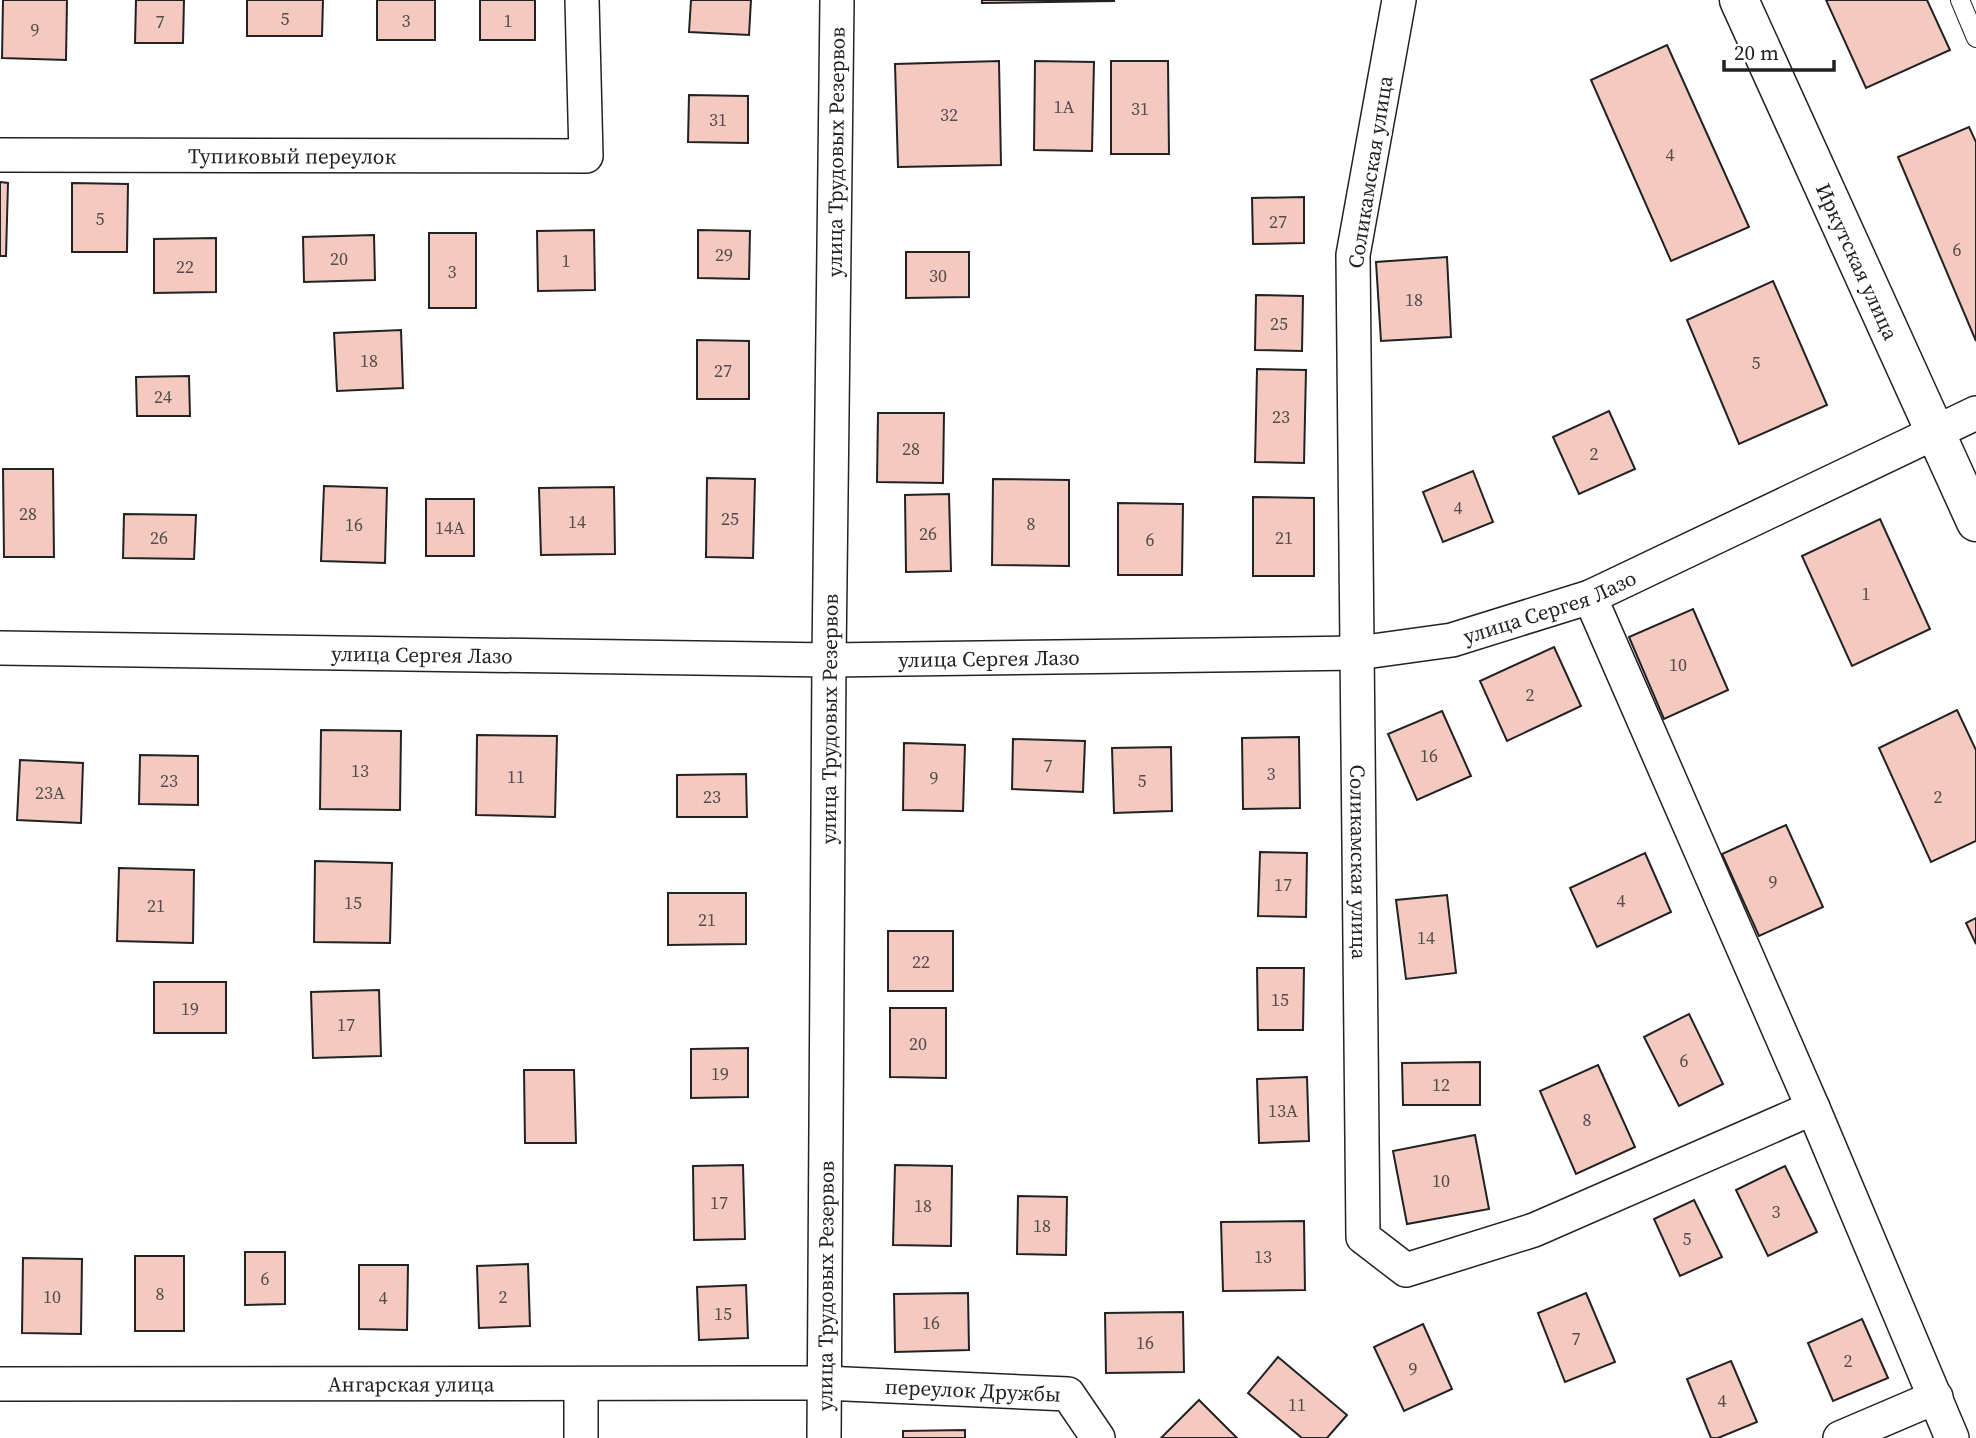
<svg xmlns="http://www.w3.org/2000/svg" width="1976" height="1438" font-family="'Source Serif 4',serif">
	<style>
		.building { fill: #f3c9c0; stroke: #222; stroke-width: 2 }
		.lines { fill: none; stroke-linecap: round; stroke-linejoin: round }
		.service-casing { stroke: #222; stroke-width: 20 }
		.minor-casing { stroke: #222; stroke-width: 36 }
		.primary-casing { stroke: #222; stroke-width: 41 }
		.service { stroke: #fff; stroke-width: 18 }
		.minor { stroke: #fff; stroke-width: 33 }
		.primary { stroke: #fff; stroke-width: 38 }
		.labels { text-anchor: middle; dominant-baseline: central; stroke-width: 5; stroke-linejoin: round; paint-order: stroke }
		.number-label { font-size: 18px; fill: #564c4a }
		.street-label { font-size: 21px; fill: #222; stroke: #fff }
	</style>
	<rect width="100%" height="100%" fill="#fff"/>
	<g class="building">
		<polygon points="3,0 67,0 66,60 2,58"/>
		<polygon points="136,0 184,0 183,43 135,43"/>
		<polygon points="247,0 323,0 322,36 247,36"/>
		<rect x="377" y="0" width="58" height="40"/>
		<rect x="480" y="0" width="55" height="40"/>
		<polygon points="691,0 751,0 749,35 689,32"/>
		<polygon points="982,0 1114,0 1114,1 982,3"/>
		<polygon points="1826,0 1927,0 1950,50 1866,88"/>
		<polygon points="1667,45 1749,227 1671,261 1591,80"/>
		<polygon points="999,61 1001,165 898,167 895,64"/>
		<polygon points="1035,61 1094,62 1092,151 1034,150"/>
		<polygon points="1111,61 1168,61 1169,154 1111,154"/>
		<polygon points="689,95 748,96 748,143 688,142"/>
		<polygon points="1969,127 1976,142 1976,341 1898,157"/>
		<polygon points="0,182 8,183 6,256 0,256"/>
		<polygon points="72,183 128,184 127,252 72,252"/>
		<polygon points="1304,197 1304,243 1253,244 1252,198"/>
		<polygon points="594,230 595,290 538,291 537,231"/>
		<polygon points="698,230 750,231 749,279 698,278"/>
		<rect x="429" y="233" width="47" height="75"/>
		<polygon points="374,235 375,280 304,282 303,237"/>
		<polygon points="216,238 216,292 154,293 154,239"/>
		<polygon points="906,252 969,252 969,297 906,298"/>
		<polygon points="1447,257 1451,337 1381,341 1376,262"/>
		<polygon points="1773,281 1827,405 1739,444 1687,320"/>
		<polygon points="1256,295 1303,296 1302,351 1255,350"/>
		<polygon points="401,330 403,388 337,391 334,333"/>
		<polygon points="697,340 749,341 749,399 697,399"/>
		<polygon points="1257,369 1306,370 1304,463 1255,462"/>
		<polygon points="189,376 190,416 137,416 136,377"/>
		<polygon points="1609,411 1635,469 1579,494 1553,437"/>
		<polygon points="878,413 944,413 943,483 877,482"/>
		<polygon points="3,469 53,469 54,557 4,557"/>
		<polygon points="1473,471 1493,522 1443,542 1423,492"/>
		<polygon points="707,478 755,479 753,558 706,557"/>
		<polygon points="993,479 1069,480 1069,566 992,565"/>
		<polygon points="324,486 387,488 385,563 321,561"/>
		<polygon points="614,487 615,554 541,555 539,488"/>
		<polygon points="949,494 951,571 906,572 905,495"/>
		<polygon points="1253,497 1314,498 1314,576 1253,576"/>
		<rect x="426" y="499" width="48" height="57"/>
		<polygon points="1118,503 1183,504 1182,575 1118,575"/>
		<polygon points="124,514 196,515 194,559 123,558"/>
		<polygon points="1880,519 1930,629 1852,666 1802,556"/>
		<polygon points="1693,609 1728,690 1664,719 1629,637"/>
		<polygon points="1554,647 1581,706 1507,741 1480,681"/>
		<polygon points="1957,710 1976,750 1976,841 1931,862 1879,748"/>
		<polygon points="1442,711 1471,776 1417,800 1388,734"/>
		<polygon points="321,730 401,731 400,810 320,809"/>
		<polygon points="477,735 557,736 555,817 476,815"/>
		<polygon points="1299,737 1300,808 1243,809 1242,738"/>
		<polygon points="1013,739 1085,741 1083,792 1012,789"/>
		<polygon points="904,743 965,745 963,811 903,810"/>
		<polygon points="1171,747 1172,811 1114,813 1112,748"/>
		<polygon points="140,755 198,756 198,805 139,804"/>
		<polygon points="20,760 83,763 81,823 17,820"/>
		<polygon points="746,774 747,817 677,817 677,775"/>
		<polygon points="1786,825 1823,907 1759,936 1722,854"/>
		<polygon points="1260,852 1307,853 1306,917 1258,916"/>
		<polygon points="1645,853 1671,912 1597,947 1570,888"/>
		<polygon points="315,861 392,863 390,943 314,942"/>
		<polygon points="119,868 194,870 193,943 117,941"/>
		<polygon points="668,893 746,893 746,944 668,945"/>
		<polygon points="1447,895 1456,973 1406,979 1396,900"/>
		<polygon points="1976,918 1976,944 1966,923"/>
		<rect x="888" y="931" width="65" height="60"/>
		<polygon points="1257,968 1304,968 1303,1030 1258,1030"/>
		<rect x="154" y="982" width="72" height="51"/>
		<polygon points="379,990 381,1056 313,1058 311,992"/>
		<polygon points="890,1008 946,1008 946,1078 890,1077"/>
		<polygon points="1689,1014 1723,1084 1679,1106 1644,1037"/>
		<polygon points="748,1048 748,1097 691,1098 691,1049"/>
		<polygon points="1480,1062 1480,1105 1403,1105 1402,1063"/>
		<polygon points="1598,1065 1635,1147 1576,1174 1540,1091"/>
		<polygon points="524,1070 574,1070 576,1143 525,1143"/>
		<polygon points="1307,1077 1309,1141 1259,1143 1257,1079"/>
		<polygon points="1475,1135 1489,1209 1407,1224 1393,1151"/>
		<polygon points="743,1165 745,1239 694,1240 693,1166"/>
		<polygon points="895,1165 952,1166 951,1246 893,1245"/>
		<polygon points="1785,1166 1817,1232 1768,1256 1736,1190"/>
		<polygon points="1018,1196 1067,1197 1066,1255 1017,1254"/>
		<polygon points="1694,1200 1722,1257 1680,1276 1654,1219"/>
		<polygon points="1304,1221 1305,1290 1223,1291 1221,1222"/>
		<polygon points="245,1252 285,1252 285,1304 245,1305"/>
		<rect x="135" y="1256" width="49" height="75"/>
		<polygon points="23,1258 82,1259 81,1334 22,1333"/>
		<polygon points="528,1264 530,1326 479,1328 477,1266"/>
		<polygon points="359,1265 408,1265 407,1330 359,1329"/>
		<polygon points="746,1285 748,1338 699,1340 697,1287"/>
		<polygon points="968,1293 969,1350 895,1352 894,1294"/>
		<polygon points="1586,1293 1615,1362 1565,1382 1538,1313"/>
		<polygon points="1183,1312 1184,1372 1106,1373 1105,1313"/>
		<polygon points="1862,1319 1888,1378 1833,1401 1808,1343"/>
		<polygon points="1423,1324 1452,1389 1404,1411 1374,1347"/>
		<polygon points="1278,1357 1347,1415 1327,1438 1302,1438 1248,1393"/>
		<polygon points="1731,1361 1757,1422 1718,1438 1711,1438 1687,1379"/>
		<polygon points="1199,1400 1237,1438 1161,1438"/>
		<polygon points="965,1430 965,1438 903,1438 903,1431"/>
	</g>
	<g class="lines">
		<defs>
			<polyline id="service" points="1960,0 1976,38"/>
			<g id="minor">
				<path id="s1" d="M1399 0 1353 255 1363 1237 1406 1270 1534 1230 1813 1108"/>
				<path id="s2" d="M0 155 586 156 582 0"/>
				<polyline points="1590,597 1813,1108 1952,1438"/>
				<path id="s3" d="M0 648 829 660 1358 653 1452 640 1590 597 1976 413"/>
				<path id="s4" d="M0 1384 824 1383 1068 1394 1098 1438"/>
				<polyline points="581,1438 581,1384"/>
				<path id="s5" d="M824 1438 829 660 837 0"/>
				<polyline points="1840,1438 1936,1397"/>
			</g>
			<g id="primary">
				<path id="s6" d="M1739 0 1976 522"/>
			</g>
		</defs>
		<use href="#service" class="service-casing"/>
		<use href="#minor" class="minor-casing"/>
		<use href="#primary" class="primary-casing"/>
		<use href="#service" class="service"/>
		<use href="#minor" class="minor"/>
		<use href="#primary" class="primary"/>
	</g>
	<g class="labels">
		<g class="number-label">
			<text x="285" y="18">5</text>
			<text x="406" y="20">3</text>
			<text x="508" y="20">1</text>
			<text x="160" y="21">7</text>
			<text x="35" y="29">9</text>
			<text x="1064" y="106">1А</text>
			<text x="1140" y="108">31</text>
			<text x="949" y="114">32</text>
			<text x="718" y="119">31</text>
			<text x="1670" y="154">4</text>
			<text x="100" y="218">5</text>
			<text x="1278" y="221">27</text>
			<text x="1957" y="249">6</text>
			<text x="724" y="254">29</text>
			<text x="339" y="258">20</text>
			<text x="566" y="260">1</text>
			<text x="185" y="266">22</text>
			<text x="452" y="271">3</text>
			<text x="938" y="275">30</text>
			<text x="1414" y="299">18</text>
			<text x="1279" y="323">25</text>
			<text x="369" y="360">18</text>
			<text x="1756" y="362">5</text>
			<text x="723" y="370">27</text>
			<text x="163" y="396">24</text>
			<text x="1281" y="416">23</text>
			<text x="911" y="448">28</text>
			<text x="1594" y="453">2</text>
			<text x="1458" y="507">4</text>
			<text x="28" y="513">28</text>
			<text x="730" y="518">25</text>
			<text x="577" y="521">14</text>
			<text x="1031" y="523">8</text>
			<text x="354" y="524">16</text>
			<text x="450" y="527">14А</text>
			<text x="928" y="533">26</text>
			<text x="159" y="537">26</text>
			<text x="1284" y="537">21</text>
			<text x="1150" y="539">6</text>
			<text x="1866" y="593">1</text>
			<text x="1678" y="664">10</text>
			<text x="1530" y="694">2</text>
			<text x="1429" y="755">16</text>
			<text x="1048" y="765">7</text>
			<text x="360" y="770">13</text>
			<text x="1271" y="773">3</text>
			<text x="516" y="776">11</text>
			<text x="934" y="777">9</text>
			<text x="169" y="780">23</text>
			<text x="1142" y="780">5</text>
			<text x="50" y="792">23А</text>
			<text x="712" y="796">23</text>
			<text x="1938" y="796">2</text>
			<text x="1773" y="881">9</text>
			<text x="1283" y="884">17</text>
			<text x="1621" y="900">4</text>
			<text x="353" y="902">15</text>
			<text x="156" y="905">21</text>
			<text x="707" y="919">21</text>
			<text x="1426" y="937">14</text>
			<text x="921" y="961">22</text>
			<text x="1280" y="999">15</text>
			<text x="190" y="1008">19</text>
			<text x="346" y="1024">17</text>
			<text x="918" y="1043">20</text>
			<text x="1684" y="1060">6</text>
			<text x="720" y="1073">19</text>
			<text x="1441" y="1084">12</text>
			<text x="1283" y="1110">13А</text>
			<text x="1587" y="1119">8</text>
			<text x="1441" y="1180">10</text>
			<text x="719" y="1202">17</text>
			<text x="923" y="1205">18</text>
			<text x="1776" y="1211">3</text>
			<text x="1042" y="1225">18</text>
			<text x="1687" y="1238">5</text>
			<text x="1263" y="1256">13</text>
			<text x="265" y="1278">6</text>
			<text x="160" y="1293">8</text>
			<text x="52" y="1296">10</text>
			<text x="503" y="1296">2</text>
			<text x="383" y="1297">4</text>
			<text x="723" y="1313">15</text>
			<text x="931" y="1322">16</text>
			<text x="1576" y="1338">7</text>
			<text x="1145" y="1342">16</text>
			<text x="1848" y="1360">2</text>
			<text x="1413" y="1368">9</text>
			<text x="1722" y="1400">4</text>
			<text x="1297" y="1404">11</text>
		</g>
		<g class="street-label">
			<text stroke="none"><textPath href="#s5" startOffset="1286">улица Трудовых Резервов</textPath></text>
			<text stroke="none"><textPath href="#s2" startOffset="292">Тупиковый переулок</textPath></text>
			<text transform="translate(1370 172) rotate(-81)">Соликамская улица</text>
			<text stroke="none"><textPath href="#s6" startOffset="287">Иркутская улица</textPath></text>
			<text stroke="none"><textPath href="#s3" startOffset="1556">улица Сергея Лазо</textPath></text>
			<text stroke="none"><textPath href="#s3" startOffset="422">улица Сергея Лазо</textPath></text>
			<text stroke="none"><textPath href="#s3" startOffset="989">улица Сергея Лазо</textPath></text>
			<text stroke="none"><textPath href="#s5" startOffset="719">улица Трудовых Резервов</textPath></text>
			<text stroke="none"><textPath href="#s1" startOffset="866">Соликамская улица</textPath></text>
			<text stroke="none"><textPath href="#s5" startOffset="152">улица Трудовых Резервов</textPath></text>
			<text stroke="none"><textPath href="#s4" startOffset="411">Ангарская улица</textPath></text>
			<text stroke="none"><textPath href="#s4" startOffset="973">переулок Дружбы</textPath></text>
		</g>
	</g>
	<path d="M1724 60v10h110v-10" fill="none" stroke="#222222" stroke-width="3.5"/>
	<text x="1734" y="60" font-size="21" fill="#222222" stroke="#ffffff" stroke-width="5" paint-order="stroke">20 m</text>
</svg>
